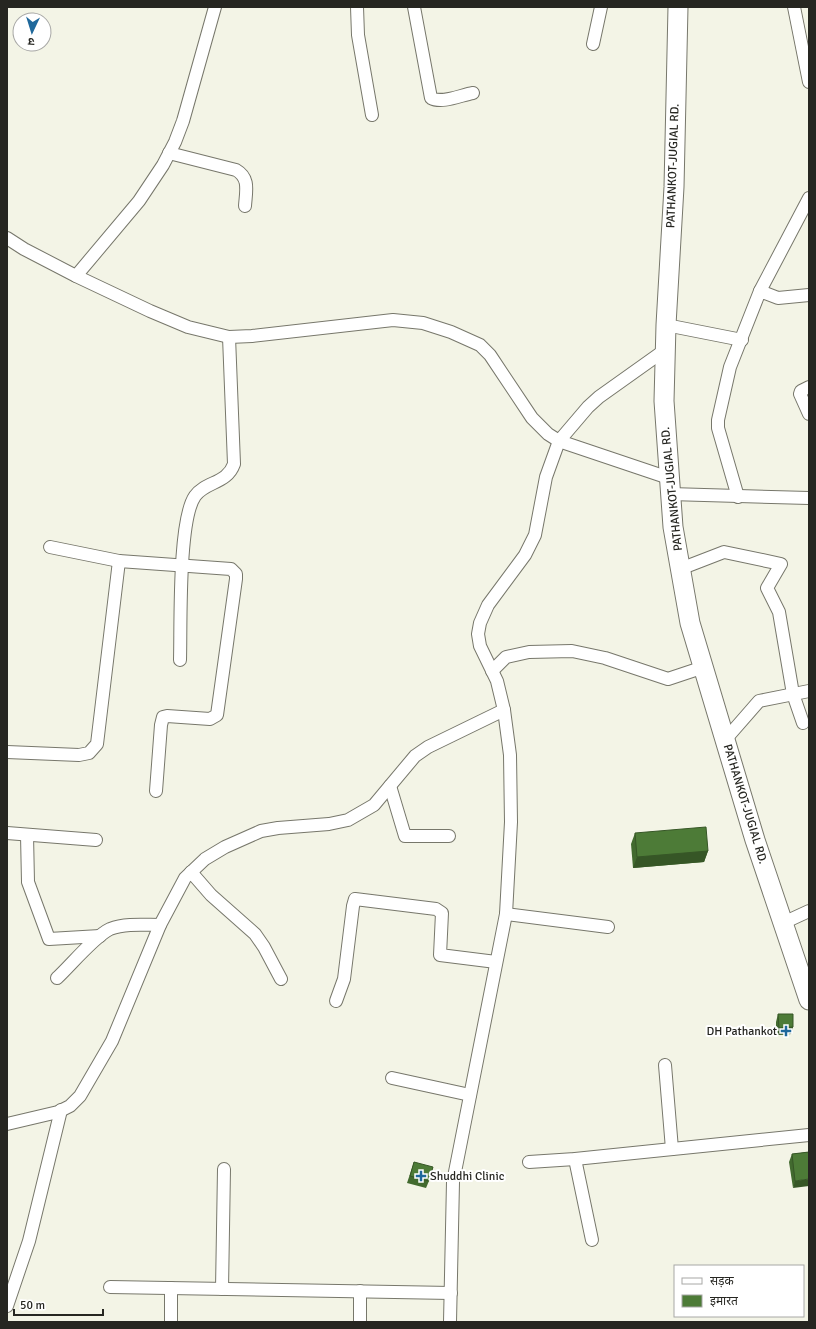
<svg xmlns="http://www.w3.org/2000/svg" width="816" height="1329" font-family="Signika,'Noto Sans Devanagari',sans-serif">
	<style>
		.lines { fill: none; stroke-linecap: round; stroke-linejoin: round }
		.street-casing { stroke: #77776b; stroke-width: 14 }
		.primary-casing { stroke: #77776b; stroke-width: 21 }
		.street { stroke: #fff; stroke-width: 12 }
		.primary { stroke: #fff; stroke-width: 19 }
		.wall { fill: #426a2f }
		.shaded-wall { fill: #365626 }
		.building { fill: #4d7b37; stroke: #365626 }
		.poi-dot { fill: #1f689b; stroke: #fff; stroke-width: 1.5 }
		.labels { text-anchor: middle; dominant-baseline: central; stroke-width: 4; stroke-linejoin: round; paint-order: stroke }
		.street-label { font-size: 12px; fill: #262621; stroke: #fff }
		.poi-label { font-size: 12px; fill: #262621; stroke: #fff; text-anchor: end }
	</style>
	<rect width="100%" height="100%" fill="#f3f4e6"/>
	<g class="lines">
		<defs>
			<g id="street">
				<polyline points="357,7 358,35 372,115"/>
				<path d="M414 7 431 98C442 104 461 95 473 93"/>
				<polyline points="794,7 809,82"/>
				<polyline points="593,44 601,7"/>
				<path d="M169 153 236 170C250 178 246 191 245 206"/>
				<polyline points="7,238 24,249 76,276 150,311 188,327 229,337 252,336 393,320 423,323 451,332 480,345 490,355 532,418 548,434 559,441 669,478"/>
				<polyline points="76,276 139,201 163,165 175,142 183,121 215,7"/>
				<polyline points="760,291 809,198"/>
				<polyline points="666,325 742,340"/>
				<polyline points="809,387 801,391 800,394 809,414"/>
				<polyline points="670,494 809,498"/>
				<polyline points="738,497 718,428 718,420 730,367 760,291 778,298 809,295"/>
				<polyline points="50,547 119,561"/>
				<polyline points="680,569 724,552 781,564 767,588 779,612 793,694 803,723"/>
				<path d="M180 660C181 627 178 520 195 496 206 481 227 484 234 464L229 337"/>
				<polyline points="492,671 506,657 529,652 572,651 605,658 668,679 704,667"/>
				<polyline points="725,740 759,701 809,691"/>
				<polyline points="7,752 79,755 89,753 97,744 119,561 231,569 236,574 236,579 217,715 210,719 167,716 163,717 161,725 156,791"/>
				<polyline points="390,786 405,836 449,836"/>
				<polyline points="7,833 96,840"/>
				<polyline points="27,835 28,882 49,939 100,936"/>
				<polyline points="191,872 211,895 255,934 264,947 281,979"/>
				<polyline points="506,914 608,927"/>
				<polyline points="783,923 809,911"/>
				<path d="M57 978C70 966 95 936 110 929 126 923 144 925 160 925"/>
				<polyline points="336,1001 344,979 353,906 355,899 436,909 442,913 440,955 496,962"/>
				<polyline points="665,1065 672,1149"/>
				<polyline points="392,1078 470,1095"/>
				<polyline points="7,1124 58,1112 70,1106 80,1096 112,1041 160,925 185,878 205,859 225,847 261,831 278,828 329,824 348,820 374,805 415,756 428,747 504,710"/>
				<polyline points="575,1159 592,1240"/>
				<polyline points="529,1162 575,1159 809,1135"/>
				<polyline points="110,1287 451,1293"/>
				<polyline points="171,1288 171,1322"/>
				<polyline points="222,1289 224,1169"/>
				<polyline points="360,1291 360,1322"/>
				<polyline points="7,1306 29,1241 61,1110"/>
				<polyline points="450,1322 453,1182 506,914 511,822 510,755 504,710 497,681 480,646 478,634 480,623 488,605 525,555 535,535 546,477 559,441 588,407 599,397 665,350"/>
			</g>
			<polyline id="primary" points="678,7 674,187 666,325 664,401 673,527 690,623 755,840 809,1000"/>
		</defs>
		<use href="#street" class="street-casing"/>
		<use href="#primary" class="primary-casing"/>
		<use href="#street" class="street"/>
		<use href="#primary" class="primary"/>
	</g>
	<g class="wall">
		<polygon points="635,833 708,851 704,862 633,868 631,844"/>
		<polygon points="778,1014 793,1027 791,1034 776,1035 776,1022"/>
		<polygon points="809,1152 793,1188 789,1162 792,1154"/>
		<polygon points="414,1162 429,1181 426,1188 407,1183"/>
	</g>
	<g class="shaded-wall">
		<polygon points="708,851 704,862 633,868 637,857"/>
		<polygon points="793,1027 791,1034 776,1035 779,1028"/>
		<polygon points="809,1179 809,1186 793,1188 795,1181"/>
	</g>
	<g class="building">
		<polygon points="706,827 708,851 637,857 635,833"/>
		<polygon points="778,1014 793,1014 793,1027 779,1028"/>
		<polygon points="809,1152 809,1179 795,1181 792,1154"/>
		<polygon points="414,1162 433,1167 429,1181 410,1176"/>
	</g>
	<g class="poi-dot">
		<path d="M784 1025h4v4h4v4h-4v4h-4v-4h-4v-4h4z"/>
		<path d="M419 1170h4v4h4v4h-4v4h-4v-4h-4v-4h4z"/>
	</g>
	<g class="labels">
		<g class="street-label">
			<text transform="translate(673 166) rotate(-88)">PATHANKOT-JUGIAL RD.</text>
			<text transform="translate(672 489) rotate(-96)">PATHANKOT-JUGIAL RD.</text>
			<text transform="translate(745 804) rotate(73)">PATHANKOT-JUGIAL RD.</text>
		</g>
		<g class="poi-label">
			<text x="777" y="1031">DH Pathankot</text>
			<text x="430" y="1176" text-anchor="start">Shuddhi Clinic</text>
		</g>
	</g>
	<rect width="816" height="1329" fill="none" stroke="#262621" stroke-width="16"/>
	<rect x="674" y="1265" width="130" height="52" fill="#ffffff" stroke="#a8a8a6"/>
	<rect x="682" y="1278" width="20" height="6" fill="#ffffff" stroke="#a8a8a6"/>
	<text x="710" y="1285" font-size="12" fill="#262621">सड़क</text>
	<rect x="682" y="1295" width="20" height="12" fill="#4d7b37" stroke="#a8a8a6"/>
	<text x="710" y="1305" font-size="12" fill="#262621">इमारत</text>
	<g transform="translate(32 32) rotate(184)"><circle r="19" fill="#ffffff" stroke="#a8a8a6"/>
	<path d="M0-3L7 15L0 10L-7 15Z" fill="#1f689b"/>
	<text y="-6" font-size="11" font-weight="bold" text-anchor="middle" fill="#262621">उ</text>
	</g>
	<path d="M14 1309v6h89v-6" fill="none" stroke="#262621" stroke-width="2"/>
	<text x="20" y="1309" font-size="12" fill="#262621" stroke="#ffffff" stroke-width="3" paint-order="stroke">50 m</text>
</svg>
